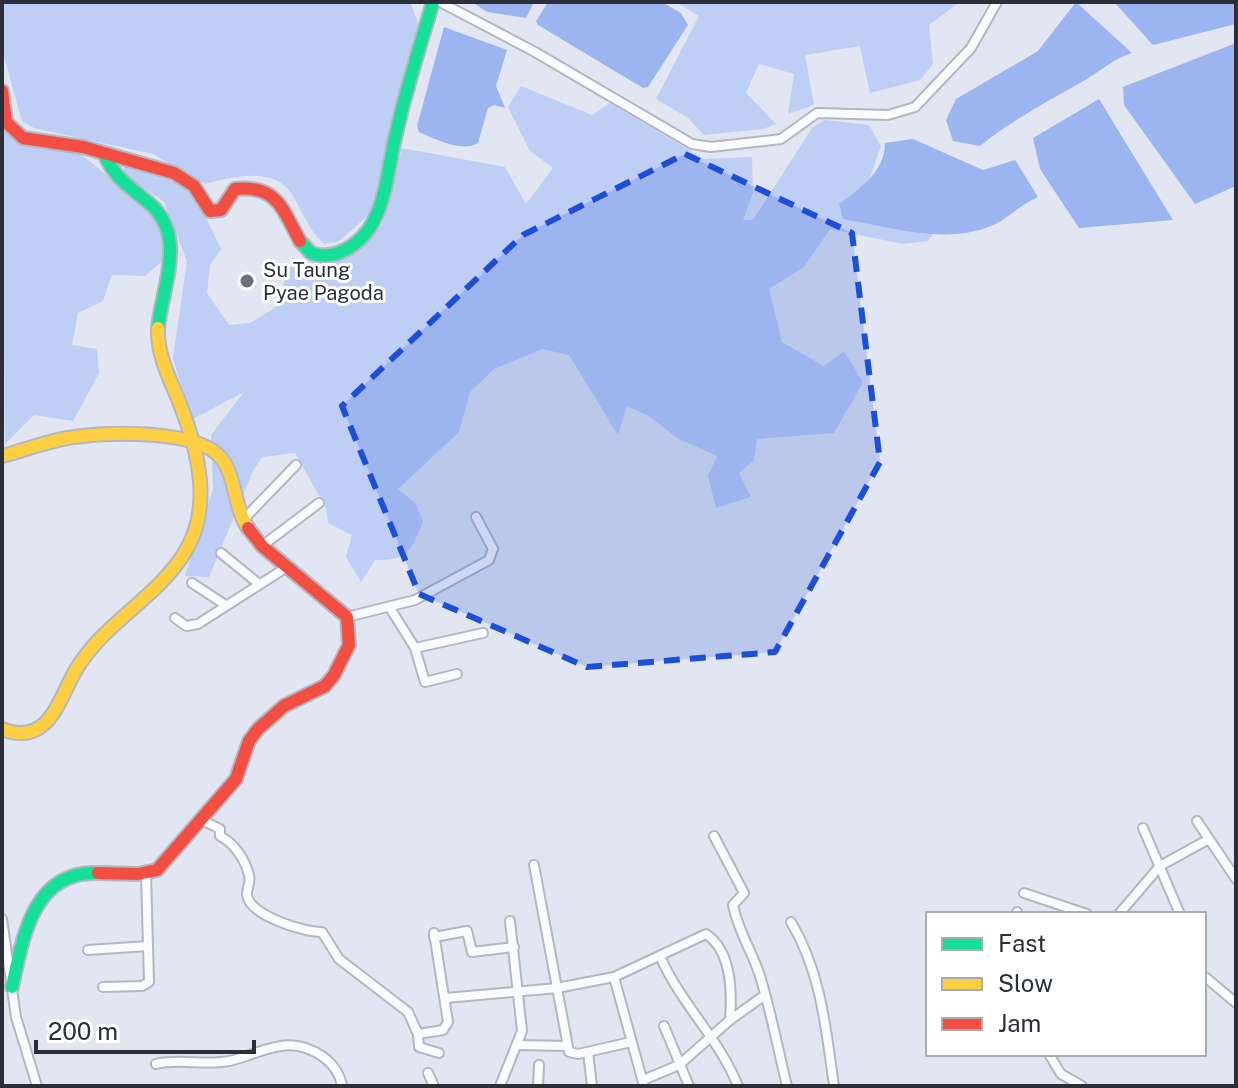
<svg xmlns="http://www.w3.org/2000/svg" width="1238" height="1088" font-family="'Public Sans',sans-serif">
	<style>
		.green { fill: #becef5 }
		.water { fill: #9cb4ef }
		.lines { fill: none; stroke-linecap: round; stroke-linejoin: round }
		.street-casing { stroke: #b2b7c1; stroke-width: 12 }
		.fast-casing { stroke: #b2b7c1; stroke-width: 16 }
		.slow-casing { stroke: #b2b7c1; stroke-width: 16 }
		.jam-casing { stroke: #b2b7c1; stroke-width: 16 }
		.street { stroke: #fafbfd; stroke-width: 8 }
		.fast { stroke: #16e098; stroke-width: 12 }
		.slow { stroke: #ffcf43; stroke-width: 12 }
		.jam { stroke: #f24e42; stroke-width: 12 }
		.marked { fill: #1d4ed8; fill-opacity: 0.2; stroke: #1d4ed8; stroke-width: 6; stroke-dasharray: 16 10; stroke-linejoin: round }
		.poi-dot { fill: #6a6f7a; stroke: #fff; stroke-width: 3 }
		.labels { text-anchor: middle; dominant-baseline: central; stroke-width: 6; stroke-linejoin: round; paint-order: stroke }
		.poi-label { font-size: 20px; fill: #2a2f3a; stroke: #fff; text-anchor: start }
	</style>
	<rect width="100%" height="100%" fill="#e1e6f2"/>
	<g class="green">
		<path d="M2 2H410L420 27 393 112 387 161 372 212 339 241 324 244C308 229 304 214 293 196 275 165 233 177 205 184L153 154 34 128 22 121 2 49Z"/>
		<polygon points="675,2 960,2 929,25 933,64 920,80 870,93 860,46 805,55 814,105 788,114 794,74 759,64 746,93 776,124 763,129 704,135 688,118 656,99 699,16"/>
		<path d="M521 86 592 115 610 103 704 159 752 157 753 193 743 220H753L812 128 825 120 869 125 881 146 869 180 840 204 843 218 933 234 928 241 903 244 830 229 804 267 769 289 782 342 824 366 844 351 863 382 834 433 757 439 754 460 739 473 751 497 716 508 708 476 717 456 677 438 649 416 627 406 618 435 569 355 542 349 494 369 470 392 459 432 398 489 416 504 423 521C411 551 408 560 375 560L361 582 346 557 352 535 328 523 326 508 295 453 262 457 253 471 209 577 185 576 213 489 211 435 244 392 191 420 173 358 187 261 164 202 121 172 125 167 191 187 221 249 210 265 207 293 229 325 250 323 275 308 290 266 349 254 382 225 402 148 505 167 526 204 553 168 530 151 508 107Z"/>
		<polygon points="2,119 15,139 78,152 113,180 158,220 165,259 145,276 112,275 103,301 78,313 72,345 97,349 99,373 73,421 34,415 5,444"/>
	</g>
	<g class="water">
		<polygon points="472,2 534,2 526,18 487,12"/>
		<polygon points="548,2 662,2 681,13 688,25 648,87 643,88 538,25 536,21"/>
		<path d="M1076 2 1132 53C1113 59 1102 70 1085 80 1049 101 1013 119 980 146L953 141 946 120 956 99 1038 51Z"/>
		<polygon points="1114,2 1236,2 1236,24 1153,45"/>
		<path d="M444 27 507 50 496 86 505 108 494 105 488 108 478 143C462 153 436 139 419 132L417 126Z"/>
		<polygon points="1236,43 1236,186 1195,204 1124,105 1123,87"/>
		<polygon points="1099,99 1173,220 1079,228 1040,169 1033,138"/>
		<path d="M913 139 983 170 1015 160 1038 197C1019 205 1007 220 991 226 945 245 891 227 843 219L839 204C860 188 885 172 885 143Z"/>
	</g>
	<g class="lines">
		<defs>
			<g id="street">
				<polyline points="440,2 535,52 692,144 711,147 781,139 817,113 888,115 915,107 971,48 997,2"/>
				<polyline points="242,521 296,465"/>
				<polyline points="262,546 319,503"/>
				<polyline points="221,553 259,584"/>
				<polyline points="192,583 224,604"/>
				<polyline points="390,608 415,648 425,682 457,674"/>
				<polyline points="347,617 415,600 489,560 493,549 476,517"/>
				<polyline points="175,618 186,626 198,624 287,567"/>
				<polyline points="415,648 483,633"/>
				<path d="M200 819 220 829V836C234 843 245 859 249 875 251 883 247 887 247 894 247 915 306 933 322 932L339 959 408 1012 418 1034 419 1047 439 1053"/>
				<polyline points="1197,821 1236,879"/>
				<polyline points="1143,828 1180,914"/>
				<path d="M714 836 744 893 733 905C738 931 752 951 760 976 771 1012 778 1049 787 1086"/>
				<polyline points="534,865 569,1052 578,1054 631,1042"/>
				<polyline points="1024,893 1087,914"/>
				<polyline points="1017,912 1018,914"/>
				<polyline points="1119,914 1160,866 1209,839"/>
				<polyline points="2,919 16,1017 37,1086"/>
				<path d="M791 922C821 972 826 1029 834 1086"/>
				<polyline points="434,937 467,931 472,952 514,947"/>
				<polyline points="88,950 148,946"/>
				<path d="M660 956C680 1003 719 1038 738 1086"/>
				<polyline points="1204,976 1236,1003"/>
				<polyline points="614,977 644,1086"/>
				<polyline points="103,987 142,986 149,982 146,874"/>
				<path d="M446 998 557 988 614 977 706 934C732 951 732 992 730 1020"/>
				<polyline points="664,1026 689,1086"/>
				<polyline points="418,1034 443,1030 448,1022 434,933"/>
				<polyline points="518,1045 566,1046"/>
				<polyline points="588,1052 592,1086"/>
				<polyline points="1049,1054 1061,1074 1082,1086"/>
				<path d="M156 1064C180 1058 204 1066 229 1061 264 1053 287 1033 322 1056 332 1063 340 1074 342 1086"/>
				<polyline points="428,1073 434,1086"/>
				<polyline points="643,1080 679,1065 730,1020 765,995"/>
				<polyline points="500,1086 522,1031 510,921"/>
				<polyline points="538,1086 539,1065"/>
			</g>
			<g id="fast">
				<path d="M104 153C114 178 130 187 149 203 188 236 162 287 158 328"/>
				<path d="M300 241 311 253C333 261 355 248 369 229 387 202 388 165 396 134 406 89 420 46 433 2"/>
				<path d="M12 987C23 936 34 870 98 873"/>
			</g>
			<g id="slow">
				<path d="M2 456C25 450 50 440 74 437 110 432 199 429 222 459 236 478 234 508 248 528"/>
				<path d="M2 729C50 748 59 697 77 668 105 622 157 598 185 552 213 507 198 450 180 404 170 379 157 356 158 328"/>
			</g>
			<g id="jam">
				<path d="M2 91 6 122 23 138 83 147 174 173 194 186 210 211 221 210 235 189C278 185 282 209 300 241"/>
				<polyline points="98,873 138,874 157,870 236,779 249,741 258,729 284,706 325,686 334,675 349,645 347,617 262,546 248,528"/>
			</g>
		</defs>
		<use href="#street" class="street-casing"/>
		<use href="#fast" class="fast-casing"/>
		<use href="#slow" class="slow-casing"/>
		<use href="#jam" class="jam-casing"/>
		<use href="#street" class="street"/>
		<use href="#fast" class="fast"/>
		<use href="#slow" class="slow"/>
		<use href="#jam" class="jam"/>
	</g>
	<path class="marked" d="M685 154 852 233 880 462 775 652 587 667 419 594 342 406 523 235Z"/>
	<circle class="poi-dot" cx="247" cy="281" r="8"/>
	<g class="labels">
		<g class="poi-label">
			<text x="263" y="270">Su Taung<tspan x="263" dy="23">Pyae Pagoda</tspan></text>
		</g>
	</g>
	<rect width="1238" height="1088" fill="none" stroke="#2a2f3a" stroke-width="8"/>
	<rect x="926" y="912" width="280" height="144" fill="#ffffff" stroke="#aaacb0" stroke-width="2"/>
	<rect x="942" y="938" width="40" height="12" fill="#16e098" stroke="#aaacb0" stroke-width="2"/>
	<text x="998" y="952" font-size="24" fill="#2a2f3a">Fast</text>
	<rect x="942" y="978" width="40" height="12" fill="#ffcf43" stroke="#aaacb0" stroke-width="2"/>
	<text x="998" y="992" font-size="24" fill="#2a2f3a">Slow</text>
	<rect x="942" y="1018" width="40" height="12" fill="#f24e42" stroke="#aaacb0" stroke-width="2"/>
	<text x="998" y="1032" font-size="24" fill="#2a2f3a">Jam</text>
	<path d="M36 1040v12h218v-12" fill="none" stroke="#2a2f3a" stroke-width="4"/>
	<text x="48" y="1040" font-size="24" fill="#2a2f3a" stroke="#ffffff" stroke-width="6" paint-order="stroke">200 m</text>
</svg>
